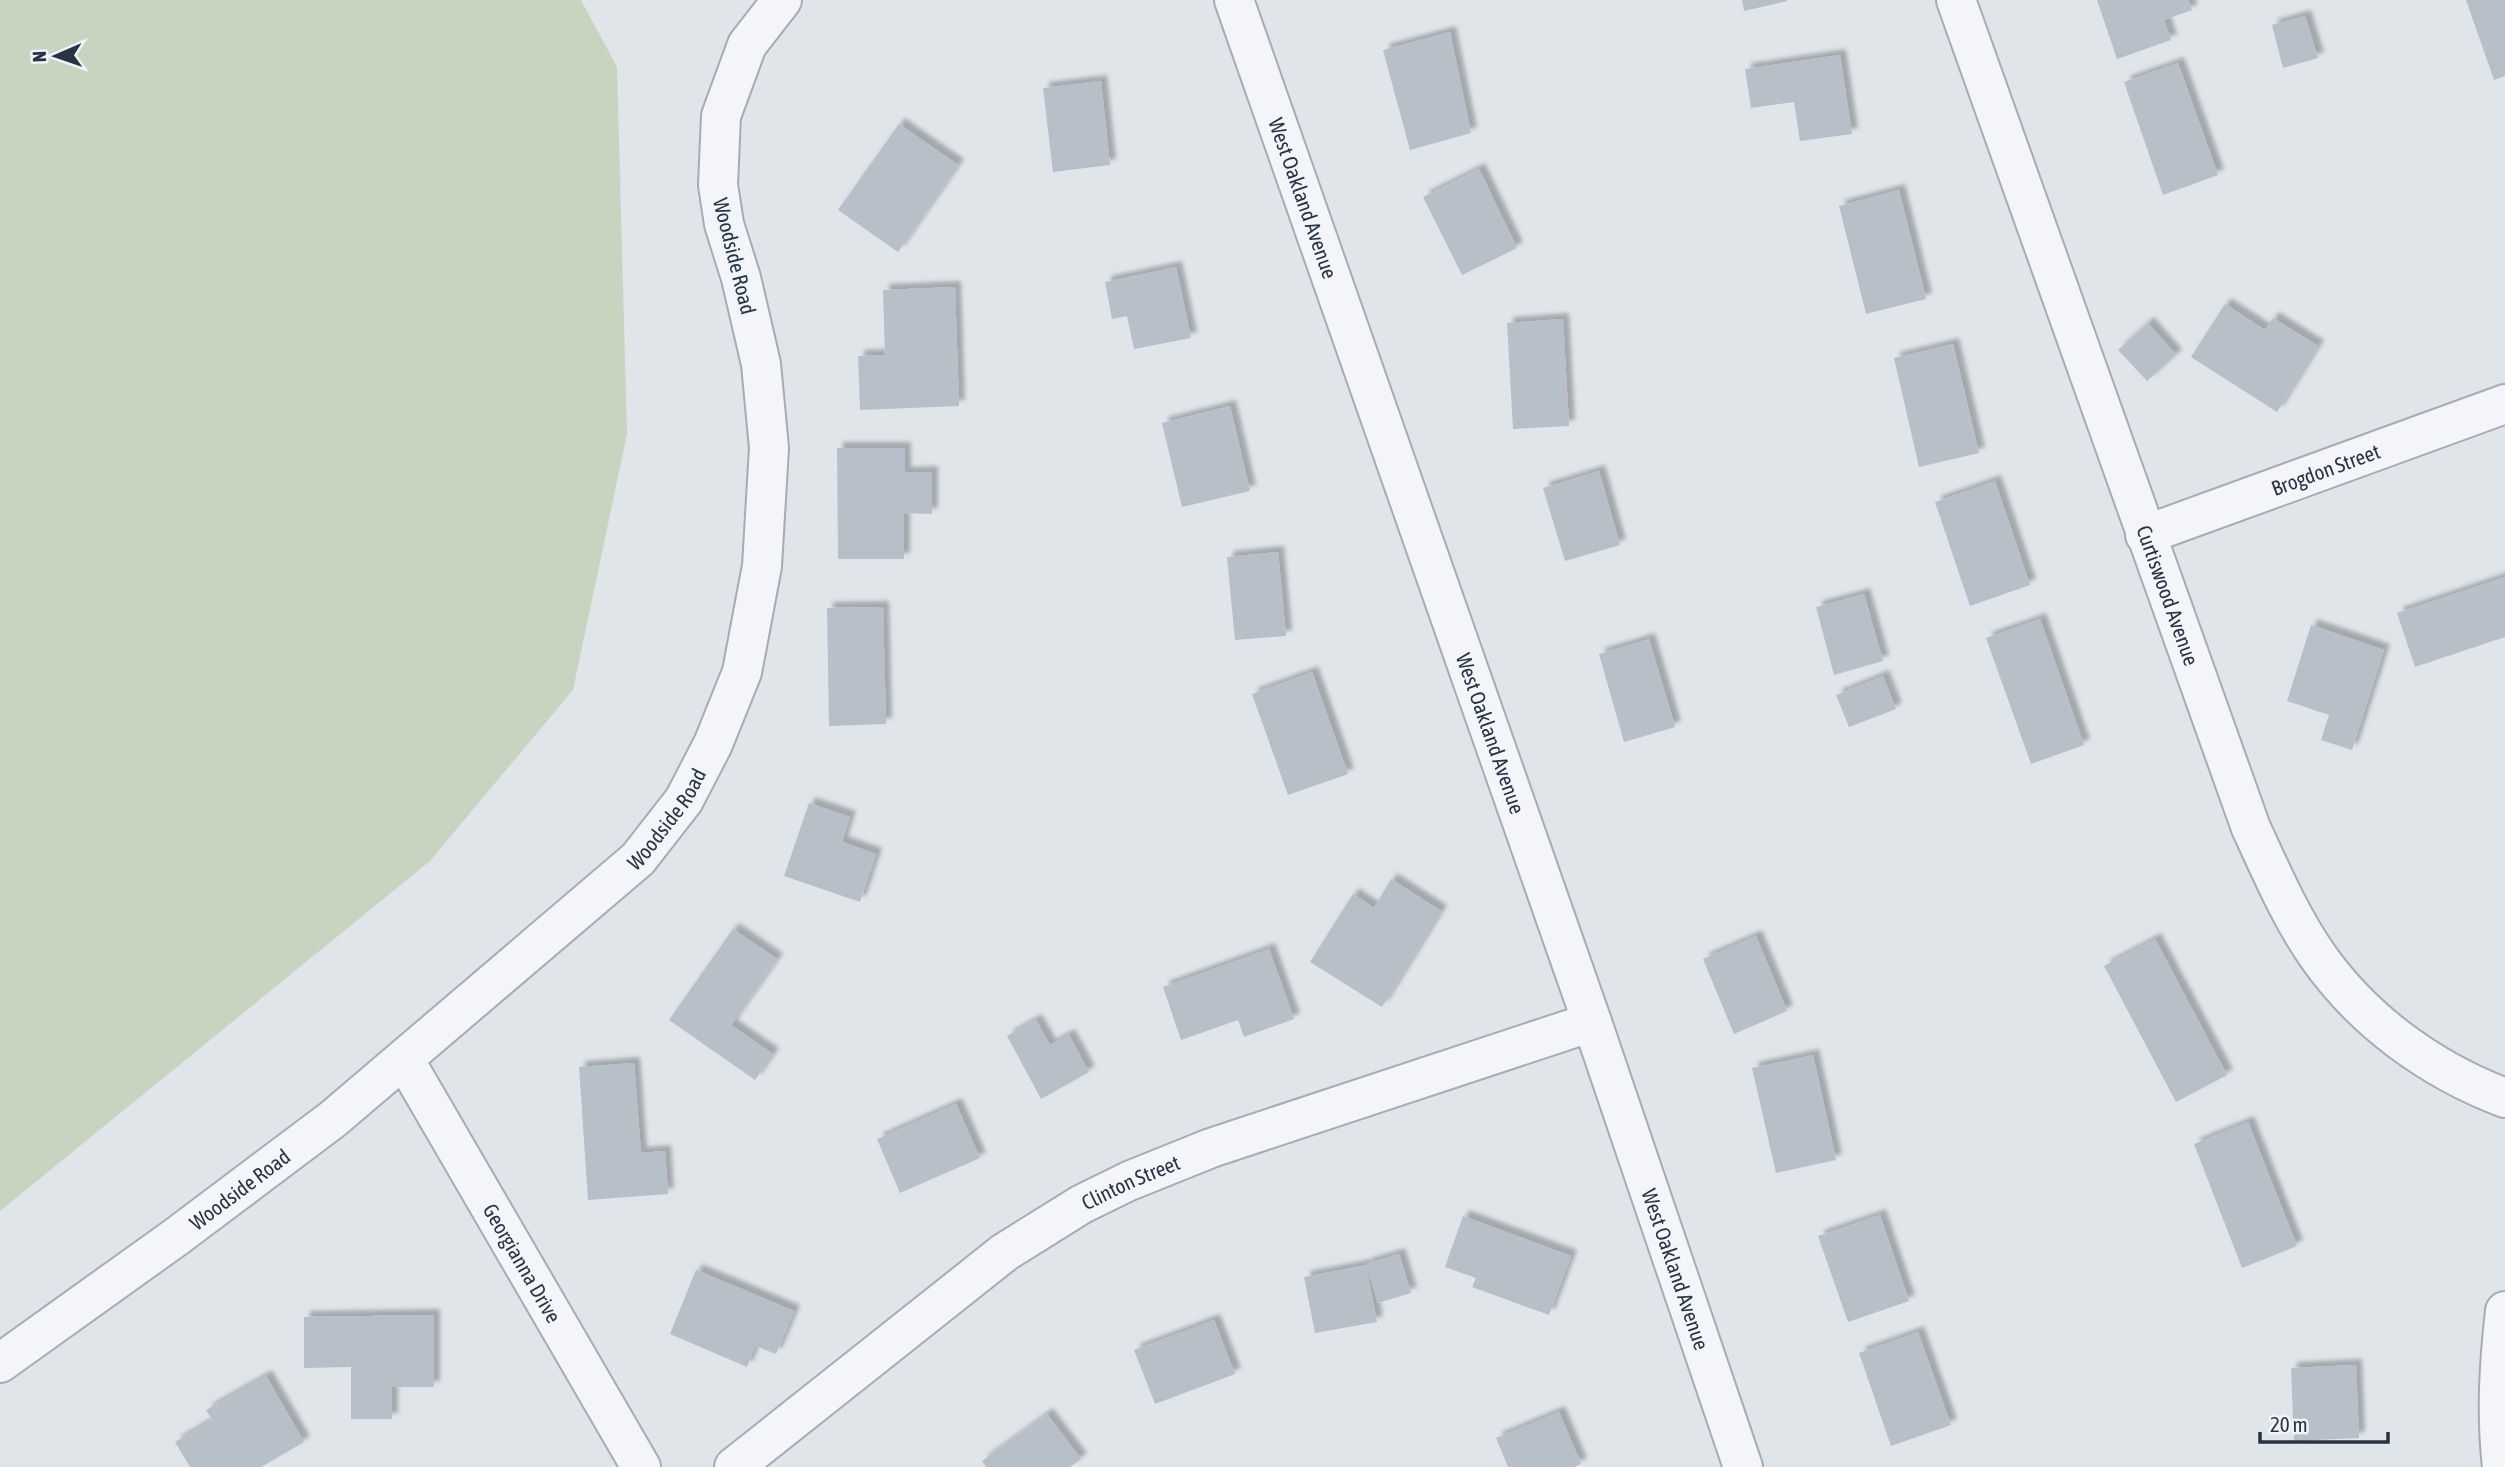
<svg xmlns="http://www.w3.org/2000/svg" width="2505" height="1467" font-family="'Asap Condensed',sans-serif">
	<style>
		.green { fill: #c7d5c0 }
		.building { fill: #b7bfc9; filter: url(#shadow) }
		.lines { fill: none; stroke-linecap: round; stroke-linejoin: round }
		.minor-casing { stroke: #a5acb5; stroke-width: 42 }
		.tertiary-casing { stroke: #a5acb5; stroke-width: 42 }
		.minor { stroke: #f3f5f8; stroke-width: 38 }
		.tertiary { stroke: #f3f5f8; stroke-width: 38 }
		.labels { text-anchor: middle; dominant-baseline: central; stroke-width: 5; stroke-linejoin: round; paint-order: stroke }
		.street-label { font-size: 21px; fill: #273444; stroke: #f0f4f8 }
	</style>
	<defs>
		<filter id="shadow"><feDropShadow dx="6" dy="-6" stdDeviation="2" flood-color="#0004"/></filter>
	</defs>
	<rect width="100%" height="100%" fill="#e0e5ea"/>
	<polygon class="green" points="0,0 581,0 617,67 627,434 573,690 430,861 0,1211"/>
	<g class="building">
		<polygon points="1742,0 1787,0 1787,1 1744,11"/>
		<polygon points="2097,0 2188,0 2192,10 2164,20 2171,40 2117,59"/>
		<polygon points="2466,0 2505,0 2505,76 2494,80"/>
		<polygon points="2305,16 2318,58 2283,68 2272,25"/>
		<polygon points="1450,32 1471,133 1410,150 1383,50"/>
		<polygon points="1840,55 1852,134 1800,141 1794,102 1751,108 1745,69"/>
		<polygon points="2178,63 2218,175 2163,195 2124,82"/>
		<polygon points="1101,81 1110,165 1053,172 1043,88"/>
		<polygon points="899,124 958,165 898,252 838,210"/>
		<polygon points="1479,169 1517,248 1462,275 1423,197"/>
		<polygon points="1899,190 1926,299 1866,314 1839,206"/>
		<polygon points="1176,267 1191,338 1134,349 1127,316 1112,319 1105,282"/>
		<polygon points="955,287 959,406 860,410 858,356 885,355 883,290"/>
		<polygon points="2225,304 2265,330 2273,318 2318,346 2277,412 2191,357"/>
		<polygon points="1563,319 1569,426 1513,429 1507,323"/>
		<polygon points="2148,323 2176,355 2147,381 2118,350"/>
		<polygon points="1953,344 1979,453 1919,467 1894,358"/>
		<polygon points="1230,406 1250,491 1182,507 1162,423"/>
		<polygon points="837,448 905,448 905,473 932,472 932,514 904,513 904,559 838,559"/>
		<polygon points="1599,471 1620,545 1565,561 1543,488"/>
		<polygon points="1995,481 2030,585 1970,606 1935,502"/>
		<polygon points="1278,552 1286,636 1235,640 1227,557"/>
		<polygon points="2505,577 2505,637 2415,667 2397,613"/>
		<polygon points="1864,594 1883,661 1834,675 1816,607"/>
		<polygon points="883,607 886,724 829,726 827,608"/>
		<polygon points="2040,619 2084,745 2031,764 1986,638"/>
		<polygon points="2311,625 2384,650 2352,750 2321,740 2329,715 2287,701"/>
		<polygon points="1649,639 1675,727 1624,742 1599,654"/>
		<polygon points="1312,672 1348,774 1288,795 1252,694"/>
		<polygon points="1883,676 1896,709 1849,727 1836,695"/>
		<polygon points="809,803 850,817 842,842 876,854 860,902 784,876"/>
		<polygon points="1391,879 1441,911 1382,1007 1310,962 1353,894 1374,908"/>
		<polygon points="733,929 777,959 731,1025 773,1054 755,1080 669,1020"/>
		<polygon points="1756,936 1787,1011 1734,1034 1703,959"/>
		<polygon points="2155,939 2227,1075 2176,1102 2104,966"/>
		<polygon points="1269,949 1294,1019 1244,1037 1238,1020 1181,1040 1163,987"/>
		<polygon points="1036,1020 1050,1045 1069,1035 1089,1072 1041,1099 1007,1036"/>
		<polygon points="1813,1055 1836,1160 1776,1173 1752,1068"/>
		<polygon points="634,1063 641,1153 665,1151 668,1194 588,1200 579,1067"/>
		<polygon points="956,1104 980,1158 900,1193 877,1139"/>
		<polygon points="2248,1122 2297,1246 2242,1268 2194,1144"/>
		<polygon points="1880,1215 1909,1301 1848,1322 1818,1236"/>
		<polygon points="1463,1216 1571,1256 1549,1315 1472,1287 1476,1278 1445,1267"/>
		<polygon points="1399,1254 1411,1293 1378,1303 1366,1264"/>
		<polygon points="1366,1265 1377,1322 1315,1333 1304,1277"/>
		<polygon points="696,1270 794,1311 776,1354 755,1346 747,1367 670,1334"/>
		<polygon points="434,1315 434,1387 392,1387 392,1419 351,1419 351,1367 304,1368 304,1317"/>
		<polygon points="1214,1320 1235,1374 1155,1404 1134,1350"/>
		<polygon points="1918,1332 1951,1425 1891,1446 1859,1353"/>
		<polygon points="2356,1365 2359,1438 2294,1441 2291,1368"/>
		<polygon points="266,1376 304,1442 261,1467 190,1467 175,1442 212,1420 206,1410"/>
		<polygon points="1559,1412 1581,1464 1574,1467 1508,1467 1496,1438"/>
		<polygon points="1047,1414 1081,1459 1070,1467 986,1467 982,1461"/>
	</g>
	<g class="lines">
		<defs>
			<g id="minor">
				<path id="s1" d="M1956 0 2251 828C2271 871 2290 916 2317 955 2363 1021 2431 1070 2505 1098"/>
				<path id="s2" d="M2145 535 2505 404"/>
				<path id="s3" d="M404 1059 641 1467"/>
				<path id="s4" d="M0 1363 176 1237 333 1119 638 859 684 800 713 744 742 672 762 566 769 448 761 364 741 278 724 224 718 185 721 116 747 45 782 0"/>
				<path id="s5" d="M734 1467 1005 1252 1082 1204 1129 1181 1211 1148 1592 1022"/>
				<path d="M2502 1467C2496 1414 2499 1364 2505 1311"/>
			</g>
			<g id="tertiary">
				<path id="s6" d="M1234 0 1592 1022 1743 1467"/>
			</g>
		</defs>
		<use href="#minor" class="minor-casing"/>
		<use href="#tertiary" class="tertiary-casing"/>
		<use href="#minor" class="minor"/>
		<use href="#tertiary" class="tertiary"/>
	</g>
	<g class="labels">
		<g class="street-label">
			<text stroke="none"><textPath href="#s6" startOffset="210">West Oakland Avenue</textPath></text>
			<text transform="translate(735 256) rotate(76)">Woodside Road</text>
			<text stroke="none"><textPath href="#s2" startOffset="192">Brogdon Street</textPath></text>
			<text stroke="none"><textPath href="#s1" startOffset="632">Curtiswood Avenue</textPath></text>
			<text stroke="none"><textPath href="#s6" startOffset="777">West Oakland Avenue</textPath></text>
			<text stroke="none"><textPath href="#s4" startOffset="863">Woodside Road</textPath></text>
			<text stroke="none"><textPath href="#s5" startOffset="490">Clinton Street</textPath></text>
			<text stroke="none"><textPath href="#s4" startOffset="296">Woodside Road</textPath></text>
			<text stroke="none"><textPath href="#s3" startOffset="236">Georgianna Drive</textPath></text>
			<text stroke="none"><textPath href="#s6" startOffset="1344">West Oakland Avenue</textPath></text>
		</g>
	</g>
	<g transform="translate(56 56) rotate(268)" stroke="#f0f4f8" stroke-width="5" paint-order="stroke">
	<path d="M0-5L12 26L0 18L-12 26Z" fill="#273444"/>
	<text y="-10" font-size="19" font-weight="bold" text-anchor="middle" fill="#273444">N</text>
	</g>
	<path d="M2260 1432v10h128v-10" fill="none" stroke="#273444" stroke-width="3.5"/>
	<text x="2270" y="1432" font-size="21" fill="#273444" stroke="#f0f4f8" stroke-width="5" paint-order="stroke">20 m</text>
</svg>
